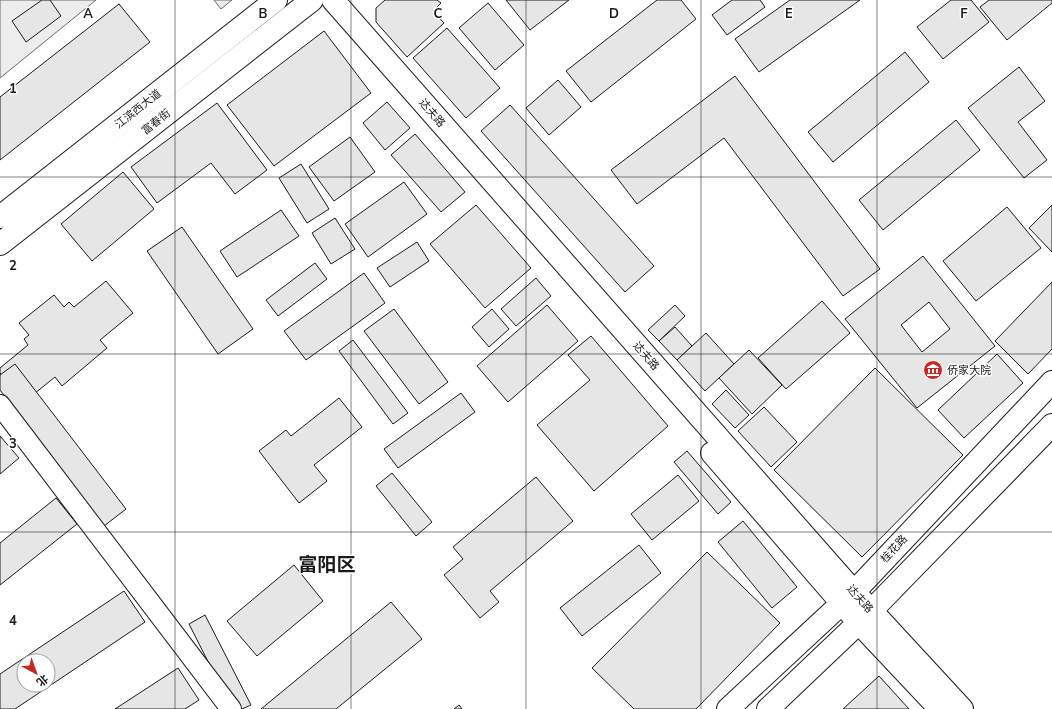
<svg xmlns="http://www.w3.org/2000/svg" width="1052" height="709" font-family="'Nunito Sans','Noto Sans SC',sans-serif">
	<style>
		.built { fill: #ededed; stroke: #6a6a6a }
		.building { fill: #e6e6e6; stroke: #1a1a1a; fill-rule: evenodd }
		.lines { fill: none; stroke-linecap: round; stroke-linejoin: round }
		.street-casing { stroke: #1a1a1a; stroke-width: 22 }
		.secondary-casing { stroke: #1a1a1a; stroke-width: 24 }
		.street { stroke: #fff; stroke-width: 20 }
		.secondary { stroke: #fff; stroke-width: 22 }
		.grid { fill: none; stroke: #1a1a1a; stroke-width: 1; stroke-opacity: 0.55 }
		.labels { text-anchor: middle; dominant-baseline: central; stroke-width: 3; stroke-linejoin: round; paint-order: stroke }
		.street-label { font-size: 11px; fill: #1a1a1a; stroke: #fff }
		.poi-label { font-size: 11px; fill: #1a1a1a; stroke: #fff; text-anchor: start }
		.town-label { font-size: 19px; font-weight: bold; fill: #1a1a1a; stroke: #fff }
		.grid-label { font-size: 13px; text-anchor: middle; font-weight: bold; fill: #1a1a1a; stroke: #fff; stroke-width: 3; stroke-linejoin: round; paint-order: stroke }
	</style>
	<rect width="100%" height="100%" fill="#fff"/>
	<g class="built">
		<polygon points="0,0 96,0 0,78"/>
		<polygon points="214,0 232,0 221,9"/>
	</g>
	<g class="building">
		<polygon points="42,0 50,0 61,16 26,42 12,21"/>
		<polygon points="385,0 437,0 441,3 433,11 444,23 407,57 376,22 376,8"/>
		<polygon points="506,0 569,0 530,30"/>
		<polygon points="657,0 681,0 696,19 591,102 566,71"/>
		<polygon points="732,0 760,0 765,7 727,35 712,15"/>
		<polygon points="790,0 860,0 759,72 735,39"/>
		<polygon points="951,0 971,0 989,22 943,59 917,27"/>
		<polygon points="989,0 1052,0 1052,3 1007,40 980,7"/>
		<polygon points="488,3 524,45 495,70 459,28"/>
		<polygon points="119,4 150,42 0,160 0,97"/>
		<polygon points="447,28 500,88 466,118 413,58"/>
		<polygon points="324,31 371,93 274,166 227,105"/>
		<polygon points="905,52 929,82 833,162 808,132"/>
		<polygon points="1019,67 1045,101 1018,122 1047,160 1024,178 968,108"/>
		<polygon points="735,76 880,269 843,296 724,138 637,204 611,170"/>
		<polygon points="558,80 581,107 549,135 526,108"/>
		<polygon points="387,102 410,128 385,150 363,123"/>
		<polygon points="217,103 267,170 235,194 211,163 157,203 131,167"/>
		<polygon points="510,105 654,266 625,292 481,131"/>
		<polygon points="956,120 980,150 883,230 859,200"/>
		<polygon points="415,134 465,192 441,212 391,155"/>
		<polygon points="350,137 375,172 334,201 309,167"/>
		<polygon points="301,164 329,209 307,223 279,178"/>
		<polygon points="123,172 154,209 92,261 61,224"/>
		<polygon points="404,182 427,214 368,257 345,224"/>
		<polygon points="476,205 531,268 485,308 430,244"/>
		<polygon points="1052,205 1052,252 1029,228"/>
		<polygon points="1007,207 1041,248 976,301 943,261"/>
		<polygon points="281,210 299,236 237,277 220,251"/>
		<polygon points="335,218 355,249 331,264 312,233"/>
		<polygon points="182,227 253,329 218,354 147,251"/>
		<polygon points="417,242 429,261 390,287 377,268"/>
		<path d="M923 256 995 346 917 408 845 319ZM929 302 950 329 922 352 901 325Z"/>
		<polygon points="315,263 327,279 278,316 266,300"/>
		<polygon points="364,273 385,303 306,360 284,331"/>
		<polygon points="536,278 551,296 516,326 501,309"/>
		<polygon points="106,281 133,313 100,340 107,348 62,386 55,377 24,402 0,373 0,368 28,345 24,339 29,335 19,323 54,295 64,307 69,302 74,307"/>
		<polygon points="1052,282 1052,349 1028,374 995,341"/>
		<polygon points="822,301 850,333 786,389 758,358"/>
		<polygon points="547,305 578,341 508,402 477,366"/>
		<polygon points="675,305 685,316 659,341 648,330"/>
		<polygon points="394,309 448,382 419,404 364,331"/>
		<polygon points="492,309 509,329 489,347 472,327"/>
		<polygon points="675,327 692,346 677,360 659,341"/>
		<polygon points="706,333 734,364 705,391 677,360"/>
		<polygon points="591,336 668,426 594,491 537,425 590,380 568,355"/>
		<polygon points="353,340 408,413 393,424 339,351"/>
		<polygon points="749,350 782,385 752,414 719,378"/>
		<polygon points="997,354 1023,383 964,438 938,410"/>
		<polygon points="15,364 126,509 104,526 0,390 0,375"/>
		<polygon points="875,368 963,455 862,557 774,470"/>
		<polygon points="726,390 749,415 735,428 712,404"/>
		<polygon points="461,393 475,412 398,468 384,449"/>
		<polygon points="339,398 362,427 314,465 327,481 299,503 259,451 286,430 291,436"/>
		<polygon points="764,407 797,442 771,467 738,431"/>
		<polygon points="0,436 19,458 0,474"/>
		<polygon points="687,451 731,502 718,514 674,462"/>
		<polygon points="392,473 432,522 416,536 376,486"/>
		<polygon points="678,475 699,501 652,540 631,514"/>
		<polygon points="536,477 573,521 490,591 499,602 480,618 444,575 463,559 453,547"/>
		<polygon points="56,498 77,524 0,585 0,543"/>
		<polygon points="743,521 797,587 772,608 718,542"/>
		<polygon points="639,545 661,573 582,636 560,608"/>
		<polygon points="707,552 780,623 696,709 634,709 592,668"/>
		<polygon points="294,565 323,601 257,656 227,621"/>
		<path d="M124 591 145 622 15 709H0V674ZM24 661H48V685H24Z"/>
		<polygon points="391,602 422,639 336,709 261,709"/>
		<polygon points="205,615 251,705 242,709 232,709 189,624"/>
		<polygon points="178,668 199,700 185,709 115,709"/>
		<polygon points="879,676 909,709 843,709"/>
		<polygon points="459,705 462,709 454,709"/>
	</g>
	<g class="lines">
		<defs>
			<polyline id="street" points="0,405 231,709"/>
			<g id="secondary">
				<polyline points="333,0 854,592 962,709"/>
				<polyline points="0,217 276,0"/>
				<polyline points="0,244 312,0"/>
				<polyline points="712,453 859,623 940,709"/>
				<polyline points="728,709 854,592 1052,382"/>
				<polyline points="768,709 871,611 1052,425"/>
			</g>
		</defs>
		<use href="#street" class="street-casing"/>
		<use href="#secondary" class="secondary-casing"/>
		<use href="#street" class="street"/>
		<use href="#secondary" class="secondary"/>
	</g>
	<path class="grid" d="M175 0V709M351 0V709M526 0V709M701 0V709M877 0V709M0 177H1052M0 354H1052M0 532H1052"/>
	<defs>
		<symbol id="museum-disc" viewBox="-11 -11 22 22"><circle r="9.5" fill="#c62828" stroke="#fff"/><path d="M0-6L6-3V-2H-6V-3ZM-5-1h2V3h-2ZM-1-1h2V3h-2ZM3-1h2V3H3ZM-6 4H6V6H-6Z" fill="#fff"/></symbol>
	</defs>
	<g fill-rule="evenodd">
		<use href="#museum-disc" x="922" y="359" width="22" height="22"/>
	</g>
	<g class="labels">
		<g class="street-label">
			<text transform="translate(138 109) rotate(-38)">江滨西大道</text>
			<text transform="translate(432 113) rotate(49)">达夫路</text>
			<text transform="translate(156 122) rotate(-38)">富春街</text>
			<text transform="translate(646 356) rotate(49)">达夫路</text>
			<text transform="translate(894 549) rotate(-47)">桂花路</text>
			<text transform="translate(860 599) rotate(48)">达夫路</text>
		</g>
		<g class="poi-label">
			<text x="947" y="370">侨家大院</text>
		</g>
		<g class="town-label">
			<text x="327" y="565">富阳区</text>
		</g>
	</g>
	<g class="grid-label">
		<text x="88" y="18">A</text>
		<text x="263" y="18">B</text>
		<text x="438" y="18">C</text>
		<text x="614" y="18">D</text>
		<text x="789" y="18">E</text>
		<text x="964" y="18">F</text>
		<text x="13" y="93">1</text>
		<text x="13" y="270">2</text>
		<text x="13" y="448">3</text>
		<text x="13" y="625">4</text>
	</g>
	<g transform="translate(36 673) rotate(139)"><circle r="19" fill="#ffffff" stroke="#a3a3a3"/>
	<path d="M0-3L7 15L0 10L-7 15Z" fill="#c62828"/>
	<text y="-6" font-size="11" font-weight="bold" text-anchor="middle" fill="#1a1a1a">北</text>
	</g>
</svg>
